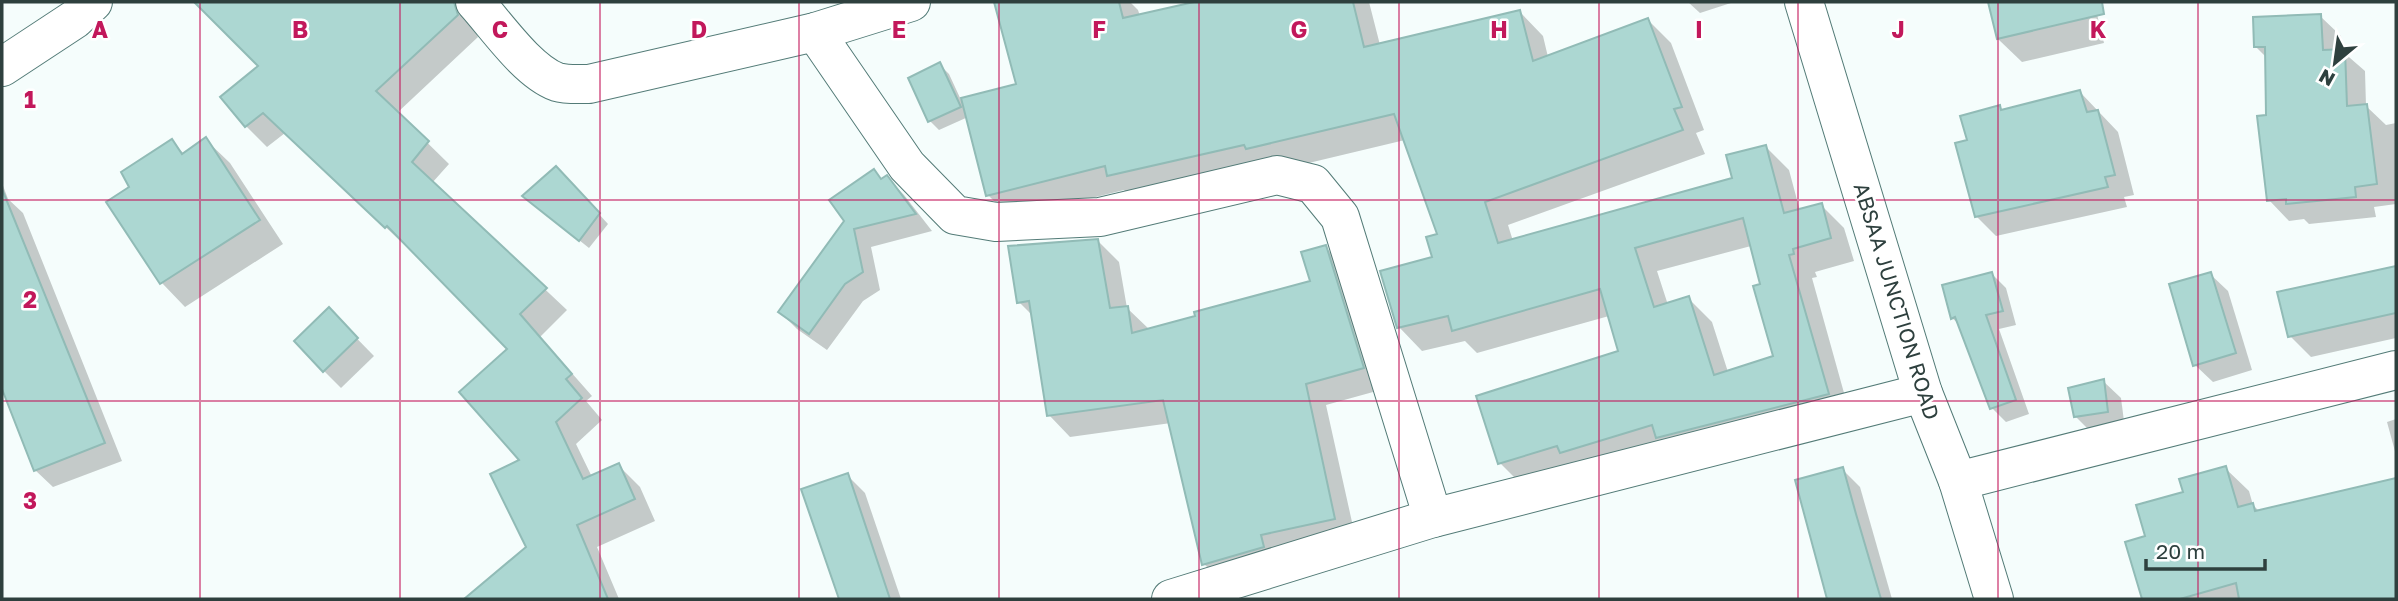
<svg xmlns="http://www.w3.org/2000/svg" width="2398" height="601" font-family="'Golos Text',sans-serif">
	<style>
		.shadow { fill: #0003; fill-rule: evenodd }
		.building { fill: #acd7d2; stroke: #91bbb6; stroke-width: 2; fill-rule: evenodd }
		.lines { fill: none; stroke-linecap: round; stroke-linejoin: round }
		.street-casing { stroke: #537b77; stroke-width: 40 }
		.secondary-casing { stroke: #537b77; stroke-width: 40 }
		.street { stroke: #fff; stroke-width: 38 }
		.secondary { stroke: #fff; stroke-width: 38 }
		.grid { fill: none; stroke: #c2185b; stroke-width: 2; stroke-opacity: 0.55 }
		.labels { text-anchor: middle; dominant-baseline: central; stroke-width: 5; stroke-linejoin: round; paint-order: stroke }
		.street-label { font-size: 21px; fill: #2e403e; stroke: #fff }
		.grid-label { font-size: 23px; text-anchor: middle; font-weight: bold; fill: #c2185b; stroke: #fff; stroke-width: 5; stroke-linejoin: round; paint-order: stroke }
	</style>
	<rect width="100%" height="100%" fill="#f5fdfc"/>
	<g class="shadow">
		<polygon points="197,2 451,2 474,27 478,37 397,113 449,164 432,183 567,310 540,337 592,396 586,401 602,420 576,444 592,477 618,465 640,487 655,521 597,547 619,599 466,599 528,547 522,460 509,349 409,246 408,248 285,133 267,147 246,126 223,97 261,67"/>
		<path d="M1046 2H1130L1138 10 1140 16 1202 2H1369L1380 45 1520 12 1543 36 1548 57 1648 20 1671 43 1704 130 1696 133 1705 154 1508 225 1513 241 1735 180 1766 147 1789 170 1800 211 1821 205 1844 228 1854 261 1815 272 1817 277 1812 278 1851 418 1523 486 1500 463 1620 353 1609 316 1477 353 1465 341 1422 351 1399 327 1434 259 1439 236 1405 140 1271 172 1132 199 1124 190 1011 218 988 195 968 117 939 130 930 121 939 64 949 74 961 100 1018 85 998 12ZM1751 246 1762 286 1775 357 1728 372 1712 322 1688 298 1668 305 1657 271Z"/>
		<polygon points="1688,2 1734,2 1700,13"/>
		<polygon points="1990,2 2094,2 2104,43 2022,62 1998,39"/>
		<polygon points="2320,16 2341,36 2342,51 2365,71 2366,106 2386,125 2396,123 2396,204 2374,207 2376,217 2309,224 2304,219 2289,221 2269,200 2267,58 2256,47"/>
		<polygon points="2080,92 2118,132 2134,195 2124,197 2127,207 1996,236 1976,216 1969,141 2000,107 2004,111"/>
		<polygon points="206,140 230,163 283,244 185,307 162,283 109,202 131,188 172,141 184,154"/>
		<polygon points="565,177 608,224 589,248 524,196"/>
		<polygon points="887,178 904,195 932,231 871,247 880,290 863,301 827,350 797,329 780,312"/>
		<polygon points="2,183 8,199 23,213 122,461 53,487 35,470 2,387"/>
		<polygon points="1098,241 1119,262 1127,308 1150,330 1312,282 1325,247 1347,268 1384,389 1326,405 1356,540 1226,585 1204,564 1171,423 1070,437 1049,415 1034,317 1019,302"/>
		<polygon points="2396,268 2396,338 2311,357 2290,336 2279,294"/>
		<polygon points="1992,274 2006,288 2016,325 1999,329 2029,414 2006,422 1992,408 1960,325 1952,318"/>
		<polygon points="2210,274 2228,291 2252,370 2213,382 2195,365"/>
		<polygon points="329,310 374,356 341,388 324,371"/>
		<polygon points="2103,381 2121,398 2125,429 2093,434 2075,416"/>
		<polygon points="2396,419 2396,455 2387,422"/>
		<polygon points="2225,468 2249,491 2253,505 2259,511 2396,480 2396,599 2144,599 2128,543 2148,537 2185,493"/>
		<polygon points="1842,469 1860,487 1892,599 1829,599 1797,482"/>
		<polygon points="847,475 865,493 901,599 840,599 804,490"/>
	</g>
	<g class="building">
		<polygon points="194,2 454,2 458,15 376,91 429,141 412,162 547,288 520,314 572,374 566,379 582,398 556,422 583,479 619,463 635,499 577,525 608,599 464,599 526,547 490,474 519,460 459,392 507,349 387,226 385,228 263,113 245,127 220,97 258,66"/>
		<path d="M994 2H1119L1123 18 1194 2H1353L1364 47 1520 10 1533 61 1648 18 1682 107 1674 109 1683 130 1485 202 1498 243 1732 178 1726 155 1766 145 1784 213 1822 203 1831 238 1793 249 1794 254 1789 255 1829 394 1656 438 1652 425 1560 453 1557 446 1498 464 1476 396 1618 351 1600 289 1452 331 1448 316 1397 328 1380 271 1432 257 1426 237 1437 234 1394 114 1246 149 1244 145 1107 176 1105 166 986 196 961 98 1016 84ZM1743 218 1760 284 1753 286 1773 356 1714 375 1689 296 1654 307 1635 248Z"/>
		<polygon points="1988,2 2102,2 2104,14 1997,39"/>
		<polygon points="2321,14 2323,50 2345,49 2347,106 2367,104 2377,184 2355,187 2356,197 2286,204 2286,199 2267,201 2257,116 2266,115 2265,47 2254,47 2253,17"/>
		<polygon points="940,62 961,107 928,122 908,78"/>
		<polygon points="2080,90 2087,112 2098,110 2115,175 2105,177 2108,187 1975,217 1955,143 1967,140 1960,116 2000,105 2001,110"/>
		<polygon points="206,137 260,220 160,284 106,202 129,187 121,172 172,139 182,154"/>
		<polygon points="556,166 600,213 579,241 522,196"/>
		<polygon points="874,169 881,179 887,175 916,214 854,229 863,272 845,284 809,334 778,312 844,221 829,200"/>
		<polygon points="2,189 105,443 34,471 2,389"/>
		<polygon points="1098,239 1110,308 1128,306 1132,333 1195,316 1194,312 1310,281 1301,252 1326,245 1364,368 1306,384 1335,519 1261,535 1264,547 1202,565 1163,400 1047,416 1029,301 1017,303 1008,246"/>
		<polygon points="2396,266 2396,313 2288,337 2277,292"/>
		<polygon points="1992,272 2003,311 1986,315 2016,400 1990,409 1955,317 1951,319 1942,285"/>
		<polygon points="2211,272 2236,353 2193,366 2169,284"/>
		<polygon points="329,307 358,338 323,372 294,341"/>
		<polygon points="2104,379 2108,412 2074,417 2068,388"/>
		<polygon points="2226,466 2238,507 2253,503 2255,511 2396,478 2396,599 2239,599 2236,583 2180,599 2142,599 2125,542 2145,536 2136,505 2183,492 2179,479"/>
		<polygon points="1843,467 1856,514 1881,599 1827,599 1795,480"/>
		<polygon points="848,473 890,599 839,599 801,489"/>
	</g>
	<g class="lines">
		<defs>
			<g id="street">
				<path d="M475 2C496 25 527 71 557 82 567 85 578 84 589 84L815 32 911 2"/>
				<polyline points="815,32 907,166 955,215 996,222 1100,217 1277,175 1313,184 1340,217 1433,518"/>
				<polyline points="2,67 75,19 93,2"/>
				<polyline points="1958,481 2396,370"/>
				<polyline points="1171,599 1433,518 1923,393"/>
			</g>
			<polyline id="secondary" points="1804,2 1923,393 1958,481 1994,599"/>
		</defs>
		<use href="#street" class="street-casing"/>
		<use href="#secondary" class="secondary-casing"/>
		<use href="#street" class="street"/>
		<use href="#secondary" class="secondary"/>
	</g>
	<path class="grid" d="M200 2V599M400 2V599M600 2V599M799 2V599M999 2V599M1199 2V599M1399 2V599M1599 2V599M1798 2V599M1998 2V599M2198 2V599M2 200H2396M2 401H2396"/>
	<g class="labels">
		<g class="street-label">
			<text transform="translate(1897 301) rotate(73)">ABSAA JUNCTION ROAD</text>
		</g>
	</g>
	<g class="grid-label">
		<text x="100" y="38">A</text>
		<text x="300" y="38">B</text>
		<text x="500" y="38">C</text>
		<text x="699" y="38">D</text>
		<text x="899" y="38">E</text>
		<text x="1099" y="38">F</text>
		<text x="1299" y="38">G</text>
		<text x="1499" y="38">H</text>
		<text x="1699" y="38">I</text>
		<text x="1898" y="38">J</text>
		<text x="2098" y="38">K</text>
		<text x="30" y="108">1</text>
		<text x="30" y="308">2</text>
		<text x="30" y="509">3</text>
	</g>
	<rect width="2398" height="601" fill="none" stroke="#2e403e" stroke-width="7"/>
	<g transform="translate(2335 63) rotate(209)" stroke="#ffffff" stroke-width="5" paint-order="stroke">
	<path d="M0-5L12 26L0 18L-12 26Z" fill="#2e403e"/>
	<text y="-10" font-size="19" font-weight="bold" text-anchor="middle" fill="#2e403e">N</text>
	</g>
	<path d="M2146 559v10h119v-10" fill="none" stroke="#2e403e" stroke-width="3.5"/>
	<text x="2156" y="559" font-size="21" fill="#2e403e" stroke="#ffffff" stroke-width="5" paint-order="stroke">20 m</text>
</svg>
